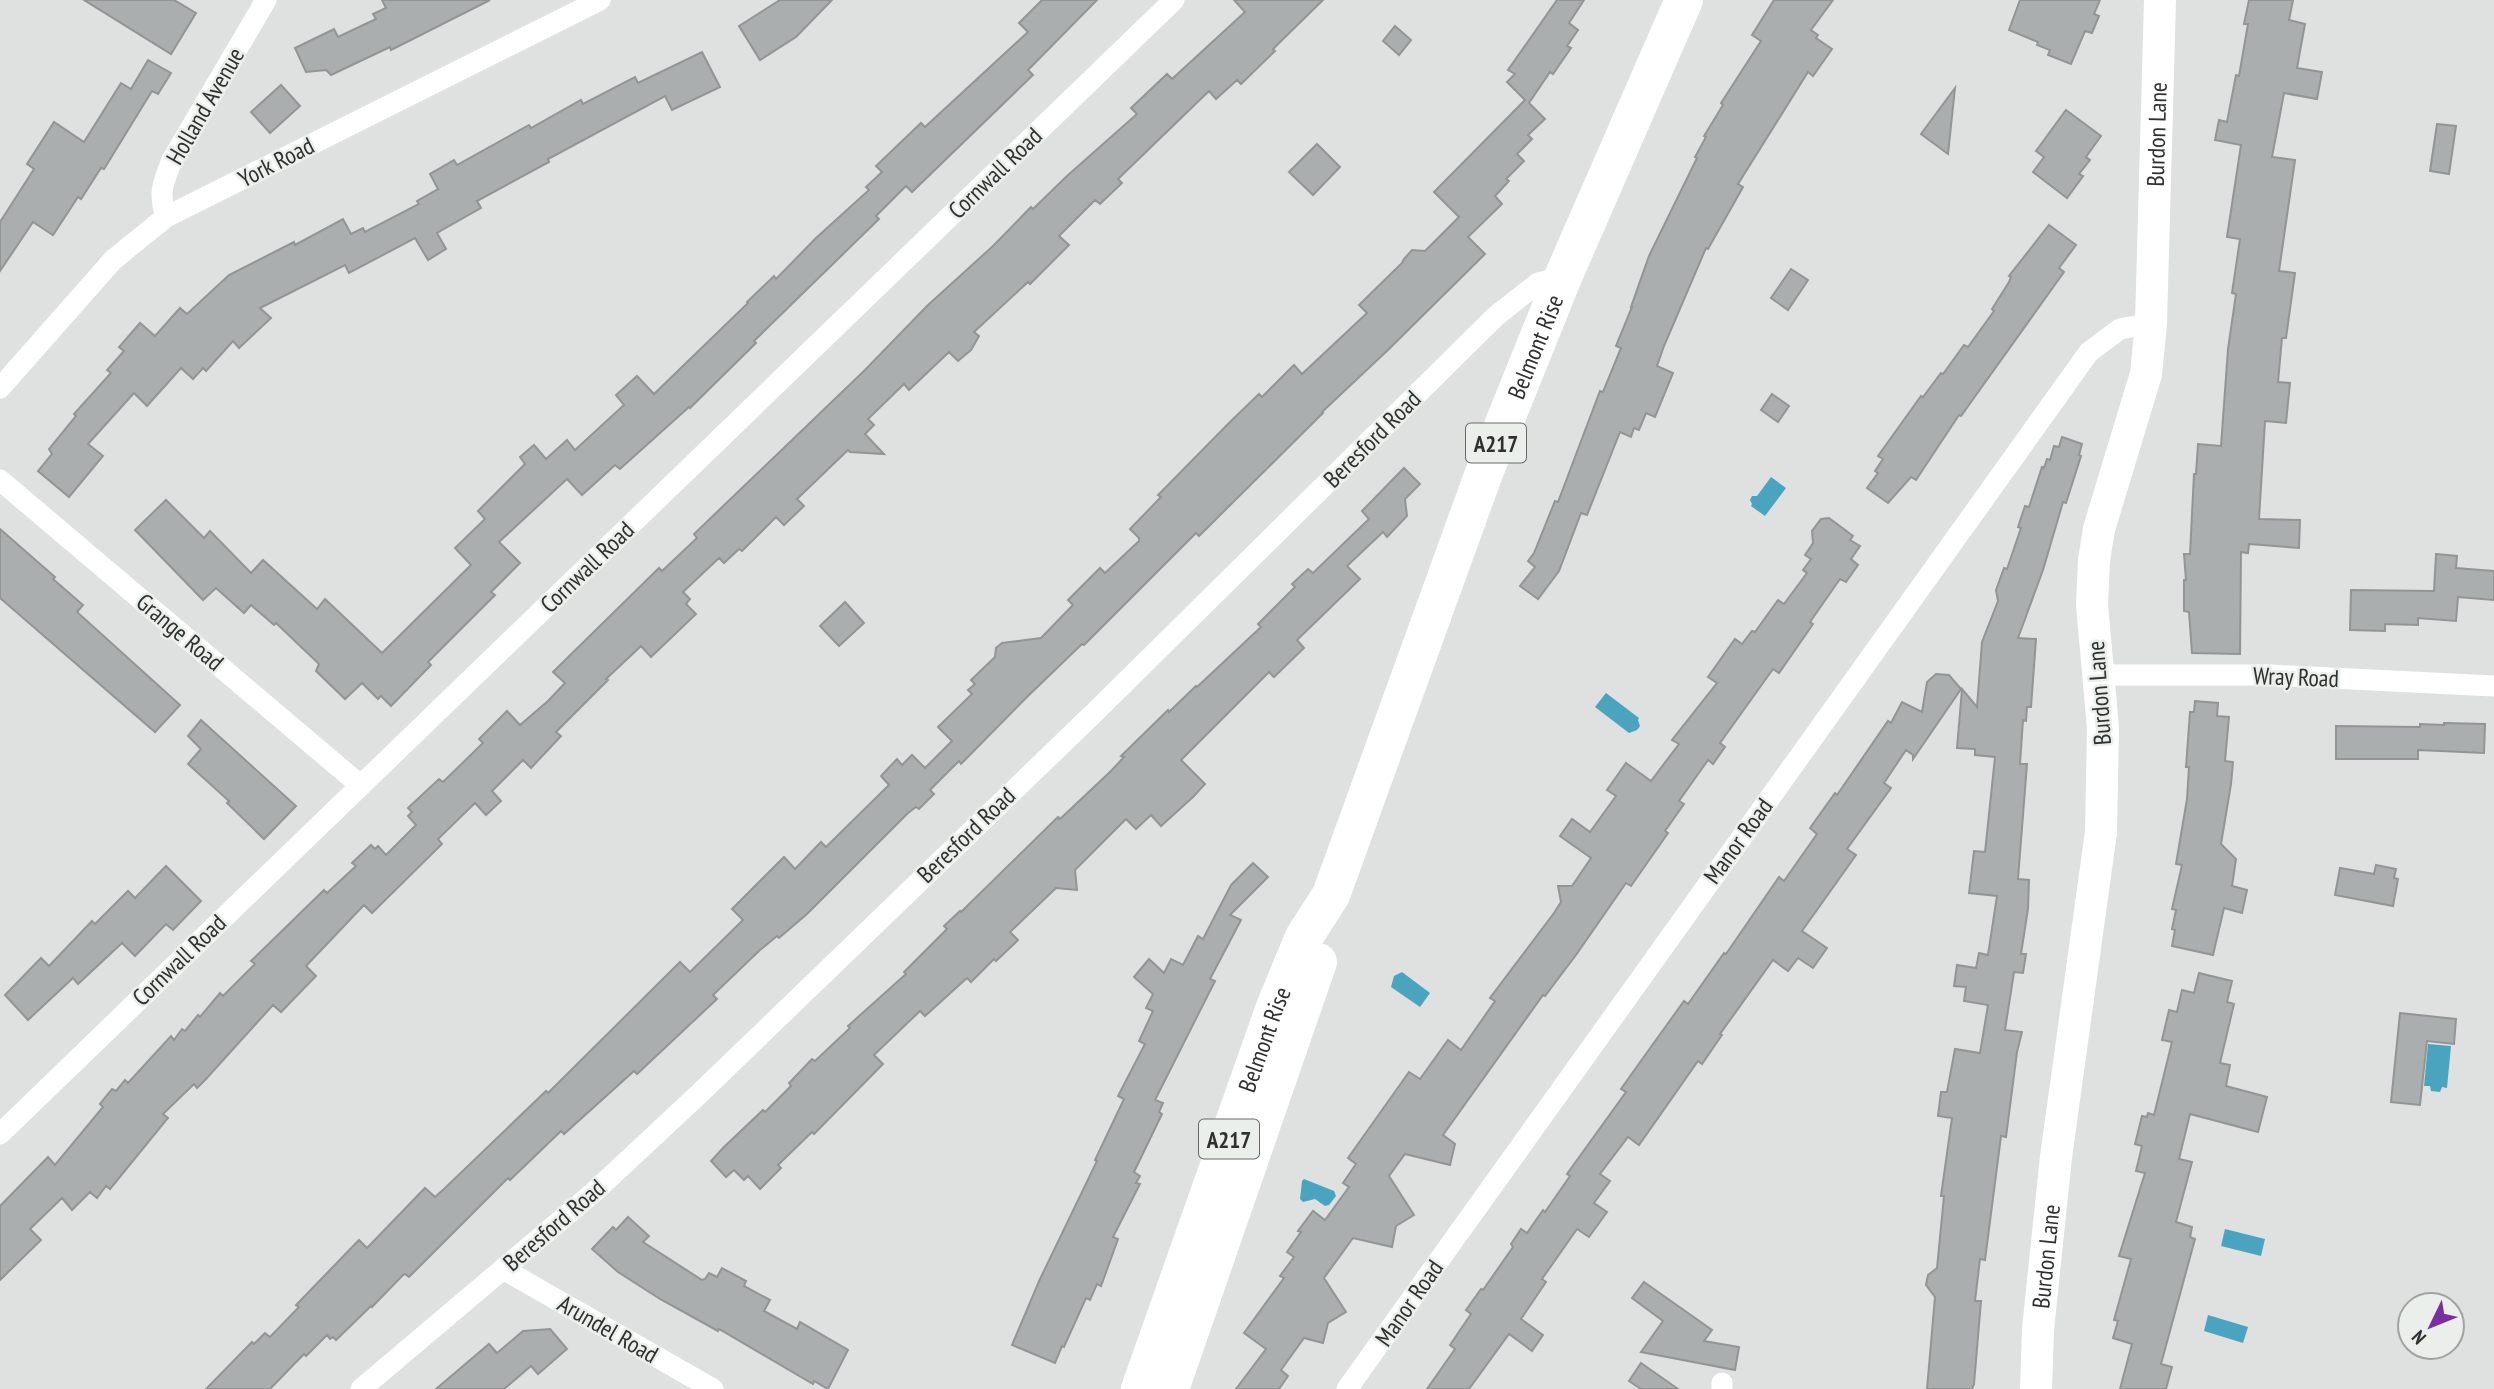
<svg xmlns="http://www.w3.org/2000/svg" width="2494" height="1389" font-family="'PT Sans Narrow',sans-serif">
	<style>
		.water { fill: #4aa4bf }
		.building { fill: #aaaeae; stroke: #919594; stroke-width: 2 }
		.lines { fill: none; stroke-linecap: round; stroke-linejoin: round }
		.street { stroke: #fff; stroke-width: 21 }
		.secondary { stroke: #fff; stroke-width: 32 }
		.highway { stroke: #fff; stroke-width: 38 }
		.labels { text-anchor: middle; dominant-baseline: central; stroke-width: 5; stroke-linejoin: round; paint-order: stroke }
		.shield { fill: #ebefec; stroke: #676a68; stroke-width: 2 }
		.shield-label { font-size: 23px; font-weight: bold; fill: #2f3130 }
		.street-label { font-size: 24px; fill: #2f3130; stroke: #ebefec }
	</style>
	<rect width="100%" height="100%" fill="#dee1df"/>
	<g class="water">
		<polygon points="1771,477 1786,488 1765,516 1751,506 1752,504 1750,500 1752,496 1757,496"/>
		<polygon points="1606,693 1639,718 1638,720 1640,726 1637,730 1629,733 1595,707"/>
		<polygon points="1402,972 1430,993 1420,1007 1391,987 1394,976"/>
		<polygon points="2428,1044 2451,1046 2447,1088 2442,1087 2440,1092 2431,1091 2430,1086 2424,1086"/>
		<polygon points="1304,1179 1334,1191 1336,1196 1329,1205 1325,1206 1315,1199 1303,1202 1300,1199 1302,1181"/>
		<polygon points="2225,1229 2265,1239 2261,1256 2221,1246"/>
		<polygon points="2208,1315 2248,1327 2243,1343 2204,1331"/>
	</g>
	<g class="building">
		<polygon points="84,0 174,0 196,13 171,54"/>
		<polygon points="382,0 490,0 391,50 390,47 331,75 326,70 306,72 295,48 334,29 338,37 376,19 373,14 386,8"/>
		<polygon points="780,0 832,0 796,37 760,60 739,26"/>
		<polygon points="1042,0 1097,0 1028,70 1033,75 912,192 906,186 876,216 879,219 754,341 756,343 690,408 689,407 620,469 615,465 582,495 567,479 499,542 520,563 491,592 495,595 428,662 431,665 391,706 381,696 378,699 362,683 345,699 316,671 319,664 276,623 274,625 251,605 244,613 216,588 203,600 135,530 166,500 204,538 210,531 251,573 263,560 317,609 325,599 382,653 471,565 455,548 485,519 478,511 525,464 520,457 534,445 546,459 567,440 575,450 624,405 616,395 637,376 654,394 748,303 747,302 774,276 776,279 816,238 869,190 866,187 882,172 876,166 921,123 925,127 1028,32 1019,23"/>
		<polygon points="1234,0 1323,0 1273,49 1275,51 1241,84 1237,80 1216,99 1209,91 1118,179 1122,183 1100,204 1095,200 1059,236 1069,245 1030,284 1028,282 974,332 979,336 971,350 958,361 949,352 909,390 904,384 868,419 874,425 865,434 884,454 850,452 848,450 797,499 804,506 784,525 776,517 742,551 739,549 724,563 719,558 683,592 690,599 686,604 696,614 651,657 641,646 606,679 608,680 556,732 561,736 531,768 523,760 492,791 501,801 486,815 475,803 438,839 442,844 372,913 364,905 306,966 316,976 281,1012 273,1005 206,1079 197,1088 194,1084 163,1114 168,1118 110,1189 106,1186 97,1198 90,1192 72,1210 62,1198 30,1229 41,1240 0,1280 0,1206 48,1157 55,1165 103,1107 100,1104 112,1089 116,1091 125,1080 128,1083 171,1036 174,1040 182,1029 185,1031 198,1015 200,1017 220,993 223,996 255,964 251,961 324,890 327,893 356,866 352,863 371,845 375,849 378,846 386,855 416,825 408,816 412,812 408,808 439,779 443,782 483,743 479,739 507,711 520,725 548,701 565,683 553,672 659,568 662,571 697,538 694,534 865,370 927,306 993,246 1031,207 1033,209 1067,176 1137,114 1131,108 1167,74 1172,79 1245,12"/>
		<polygon points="1557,0 1584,0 1569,23 1578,30 1567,46 1571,48 1553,74 1550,72 1529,103 1545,119 1528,135 1532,139 1517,154 1524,161 1506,179 1509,181 1495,196 1502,204 1468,237 1485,254 1389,349 1322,412 1323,413 1199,536 1196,533 1084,645 1082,644 1028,696 961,764 959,761 930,790 934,794 919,809 916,807 908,813 807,914 779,938 777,936 760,950 713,995 717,999 637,1074 634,1071 564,1134 561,1131 510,1180 508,1178 409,1277 405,1274 403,1275 372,1307 371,1306 336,1340 333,1337 330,1339 327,1335 306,1356 304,1354 270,1389 206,1389 252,1342 254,1344 265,1333 270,1337 299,1307 296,1305 359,1240 367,1248 425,1188 435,1197 444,1189 546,1091 548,1093 680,962 690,972 743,920 732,909 784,857 795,869 821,842 826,847 889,785 881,776 897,759 902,765 912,755 925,768 952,741 938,727 972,694 968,690 975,684 971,680 995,657 996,648 1002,643 1041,638 1073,605 1068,600 1100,568 1105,573 1139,541 1139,538 1130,529 1161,497 1158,495 1230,422 1259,394 1262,397 1294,365 1302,374 1367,313 1359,305 1402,263 1404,259 1412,250 1425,251 1459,217 1434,192 1525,100 1507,82 1515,74 1508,70"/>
		<polygon points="1774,0 1833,0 1811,30 1818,35 1816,38 1832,49 1813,76 1808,72 1738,184 1743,187 1708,249 1706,248 1664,346 1657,366 1673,373 1655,417 1646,413 1639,430 1634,428 1631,437 1620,432 1587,515 1581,513 1559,571 1538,599 1520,586 1535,567 1528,561 1534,553 1555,501 1558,502 1600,391 1603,392 1621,348 1616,346 1632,307 1631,307 1649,256 1697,158 1695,157 1706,137 1704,136 1723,105 1721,103 1761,41 1752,35"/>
		<polygon points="2020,0 2100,0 2094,14 2099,16 2092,33 2085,31 2071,64 2048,55 2050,50 2037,45 2038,42 2009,30"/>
		<polygon points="2249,0 2293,0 2289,20 2305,24 2297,68 2322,72 2317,99 2284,93 2272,157 2295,160 2279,271 2295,273 2286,338 2282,338 2278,382 2290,383 2286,423 2265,421 2259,519 2300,520 2299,548 2249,544 2248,553 2241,552 2240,654 2192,653 2189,612 2184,611 2184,580 2186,580 2184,554 2190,554 2194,474 2196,474 2198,444 2221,446 2228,349 2236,294 2232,293 2240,239 2227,237 2241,145 2215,140 2219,120 2227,122 2236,75 2239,76 2248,24 2244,24"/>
		<polygon points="1395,26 1411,40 1399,55 1383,41"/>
		<polygon points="702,52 720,87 672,110 665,96 548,159 549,162 477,201 481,208 437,233 446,249 428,260 415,238 349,273 345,265 260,308 271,318 239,348 233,341 206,371 203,368 193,379 181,368 147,406 134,393 88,444 103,456 69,497 38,471 52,454 49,449 76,416 74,414 111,373 107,370 124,351 119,347 140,323 155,336 180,308 187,314 229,275 294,242 295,245 343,219 351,234 363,228 365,232 419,204 417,201 438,189 430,174 454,160 457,165 529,125 531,128 581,100 583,104 635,77 638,83"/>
		<polygon points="148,60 171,73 158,94 152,91 104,169 101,168 81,199 78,197 53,235 33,222 0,271 0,222 34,169 27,164 54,122 84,142 121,83 131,89"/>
		<polygon points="281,85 300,106 270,133 251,112"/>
		<polygon points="1955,88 1948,154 1921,134"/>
		<polygon points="2066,110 2101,136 2086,157 2090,160 2079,174 2083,176 2067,198 2033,172 2044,157 2036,151"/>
		<polygon points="2437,124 2456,126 2449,174 2430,171"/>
		<polygon points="1317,144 1340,167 1313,195 1289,172"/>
		<polygon points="2049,225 2076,245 2059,268 2064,272 1961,416 1959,415 1916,480 1911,477 1888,503 1867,488 1878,473 1875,471 1883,459 1878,456 1921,396 1923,397 1941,373 1943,374 1964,345 1968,347 1994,311 1992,309 2009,282 2011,277 2009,276"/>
		<polygon points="1791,269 1808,280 1788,310 1771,298"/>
		<polygon points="1772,394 1789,406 1778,422 1761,410"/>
		<polygon points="2062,437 2082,444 2079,455 2081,456 2066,503 2063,502 2043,570 2018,638 2036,639 2031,707 2027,707 2026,721 2023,720 2020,764 2027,764 2018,879 2029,880 2028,909 2021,954 2026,954 2023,973 2014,972 2005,1030 2022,1032 2017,1052 2006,1137 2001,1136 1985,1260 1980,1259 1975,1301 1981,1301 1974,1384 1972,1389 1927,1389 1935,1297 1926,1285 1928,1275 1937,1268 1944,1196 1941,1196 1952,1118 1938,1116 1941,1092 1947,1092 1955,1049 1980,1053 1988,1005 1964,1001 1966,987 1954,986 1957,965 1976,968 1979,953 1988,955 1997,896 1969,893 1974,851 1985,852 1995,757 1975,755 1975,749 1957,748 1962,689 1977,707 1982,642 1998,601 1996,590 2004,568 2007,569 2021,528 2018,527 2025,506 2029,507 2042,467 2044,468 2047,459 2050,460 2054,446 2059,447"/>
		<polygon points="1404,468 1420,484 1405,499 1407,516 1387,537 1383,532 1347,566 1360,579 1297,640 1304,648 1274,677 1269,672 1181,760 1205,784 1193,797 1161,826 1151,815 1136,829 1126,819 1075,870 1077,890 1056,888 1010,932 1018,940 996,961 994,959 971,982 967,978 925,1016 920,1011 874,1055 883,1064 814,1134 812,1132 778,1165 781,1168 760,1189 748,1176 744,1180 734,1170 726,1177 711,1161 724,1147 763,1110 765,1112 791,1086 789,1083 812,1059 815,1061 850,1028 848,1026 906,974 904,972 947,929 944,926 960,911 961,912 1058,817 1060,819 1111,771 1124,757 1121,756 1168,710 1169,712 1196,686 1197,687 1261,627 1258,624 1295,587 1292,584 1308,569 1313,573 1369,519 1362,511"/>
		<polygon points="1829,518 1853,536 1850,540 1860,546 1851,559 1858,565 1846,582 1840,579 1810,622 1813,624 1779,673 1773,669 1720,743 1725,747 1713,764 1708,760 1679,801 1684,804 1665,831 1668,833 1631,886 1626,883 1576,955 1545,996 1543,995 1443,1135 1455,1144 1450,1165 1405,1154 1389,1176 1414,1215 1396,1226 1392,1247 1353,1238 1324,1278 1346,1312 1328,1323 1323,1343 1304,1338 1281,1370 1288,1376 1279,1389 1236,1389 1266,1349 1244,1333 1284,1278 1280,1276 1294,1257 1287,1252 1301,1232 1298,1231 1313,1211 1325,1220 1349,1187 1343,1183 1356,1164 1348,1158 1409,1072 1420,1079 1448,1040 1461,1050 1495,1001 1490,998 1554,913 1561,902 1558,886 1572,886 1591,858 1560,836 1572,819 1590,832 1616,796 1607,790 1626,763 1651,781 1679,744 1672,740 1717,683 1708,677 1735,639 1742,644 1752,631 1755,632 1778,600 1784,604 1807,573 1803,570 1811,559 1805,555 1813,543 1812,531 1821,519"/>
		<polygon points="0,529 55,577 53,579 83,605 77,612 180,705 155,732 0,598"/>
		<polygon points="2436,554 2457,556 2456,568 2494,571 2494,600 2458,597 2456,621 2418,618 2418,625 2385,624 2385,631 2350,630 2351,590 2434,591"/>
		<polygon points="845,602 864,623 839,646 820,626"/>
		<polygon points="1936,674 1949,675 1961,689 1913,759 1913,755 1906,750 1884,783 1891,788 1847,849 1856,855 1802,931 1827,948 1813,968 1798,958 1788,971 1773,960 1720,1034 1722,1035 1702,1064 1698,1061 1639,1145 1628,1137 1600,1174 1610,1181 1594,1203 1607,1212 1589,1237 1577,1229 1542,1279 1546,1282 1521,1319 1543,1335 1532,1351 1509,1334 1469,1389 1427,1389 1455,1349 1450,1345 1471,1314 1466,1310 1481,1289 1483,1290 1513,1247 1511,1244 1521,1229 1527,1233 1543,1210 1545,1212 1570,1176 1567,1174 1626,1092 1621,1089 1643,1058 1684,1001 1688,1004 1724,953 1726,954 1779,877 1784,881 1817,834 1810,828 1835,793 1837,795 1888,721 1891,723 1902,702 1922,712 1927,682"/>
		<polygon points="2195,701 2218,703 2217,716 2229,717 2225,761 2233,762 2231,784 2221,844 2236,859 2232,886 2247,890 2242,913 2224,908 2213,955 2172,946 2175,930 2172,929 2176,910 2172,909 2182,865 2176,864 2187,799 2189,767 2186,767 2190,712 2194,712"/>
		<polygon points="201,720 296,806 264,839 227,803 229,801 188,764 201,749 188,736"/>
		<polygon points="2444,723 2485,724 2484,753 2418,750 2418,759 2336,759 2336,726 2420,727 2420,724 2444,725"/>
		<polygon points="1253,863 1268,877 1230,915 1241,920 1210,979 1215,981 1155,1100 1163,1103 1159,1112 1162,1114 1134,1172 1140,1176 1136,1183 1140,1184 1113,1237 1118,1239 1101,1286 1097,1284 1090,1300 1086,1298 1064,1347 1062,1346 1055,1363 1012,1345 1040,1279 1097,1161 1095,1160 1124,1099 1118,1096 1145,1044 1139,1041 1153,1011 1146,1008 1153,994 1134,977 1149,959 1164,973 1171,959 1183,965 1198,936 1203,939 1231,885"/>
		<polygon points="2376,865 2396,869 2394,878 2398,879 2393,906 2335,895 2340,868 2374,874"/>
		<polygon points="166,866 201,901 173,930 166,924 135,956 122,943 78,984 73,978 28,1020 5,995 41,958 49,966 92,921 95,924 128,891 135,898"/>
		<polygon points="2199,973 2232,981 2227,1002 2234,1004 2220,1063 2230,1065 2226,1086 2267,1097 2258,1132 2190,1114 2179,1159 2192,1162 2176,1222 2192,1227 2190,1237 2195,1239 2161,1364 2172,1367 2166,1389 2120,1389 2132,1344 2113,1338 2118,1321 2114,1320 2131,1259 2119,1256 2145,1173 2136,1171 2142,1146 2135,1144 2142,1116 2147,1117 2148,1113 2154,1115 2172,1042 2162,1040 2169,1010 2177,1012 2182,990 2194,993"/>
		<polygon points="2400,1013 2456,1019 2454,1044 2427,1041 2420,1105 2391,1102"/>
		<polygon points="628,1217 649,1236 643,1242 702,1280 705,1279 709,1273 717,1277 722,1268 746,1281 744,1286 770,1300 764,1311 797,1329 800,1322 848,1350 828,1389 814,1381 813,1384 719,1329 718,1331 660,1299 618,1272 592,1249 613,1227 616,1230"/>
		<polygon points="1644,1282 1712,1330 1704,1341 1739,1347 1735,1370 1641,1352 1663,1321 1632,1298"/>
		<polygon points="550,1329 567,1349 538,1374 531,1366 504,1389 436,1389 489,1344 497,1353 523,1331"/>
		<polygon points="1641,1363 1678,1389 1641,1389 1629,1381"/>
	</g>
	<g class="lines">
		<g class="street">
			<path d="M166 217C158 191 163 184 172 160L266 0"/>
			<polyline points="0,388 113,260 166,217 600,0"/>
			<polyline points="0,480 360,785"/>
			<polyline points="2098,675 2269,675 2494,686"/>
			<polyline points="0,1134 1174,0"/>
			<polyline points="503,1269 713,1389"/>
			<polyline points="1722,1383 1722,1389"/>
			<polyline points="361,1389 594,1192 699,1094 1094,713 1496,316 1538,283 1563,277"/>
			<polyline points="1347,1389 2089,352 2120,329 2151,323"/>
		</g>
		<path class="secondary" id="s1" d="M2036 1389 2038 1329 2056 1157 2101 832 2103 728 2092 605 2094 560 2099 529 2146 374 2151 323 2160 0"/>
		<g class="highway">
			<path id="s2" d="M1140 1389 1275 1007 1304 937 1331 895 1484 473 1563 277 1684 0"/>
			<polyline points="1170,1389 1318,962"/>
		</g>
	</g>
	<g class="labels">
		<g class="shield">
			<rect x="1466" y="423.5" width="60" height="39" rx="5"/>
			<rect x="1199" y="1119.5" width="60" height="39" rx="5"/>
		</g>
		<g class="shield-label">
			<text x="1496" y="443">A217</text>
			<text x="1229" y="1139">A217</text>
		</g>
		<g class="street-label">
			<text transform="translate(205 106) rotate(-60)">Holland Avenue</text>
			<text stroke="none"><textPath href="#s1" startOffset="1267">Burdon Lane</textPath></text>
			<text transform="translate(276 162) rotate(-27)">York Road</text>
			<text transform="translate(995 173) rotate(-44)">Cornwall Road</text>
			<text stroke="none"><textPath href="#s2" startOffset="1116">Belmont Rise</textPath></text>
			<text transform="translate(1372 439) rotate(-45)">Beresford Road</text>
			<text transform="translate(587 567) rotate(-44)">Cornwall Road</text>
			<text transform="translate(180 632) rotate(40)">Grange Road</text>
			<text transform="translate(2296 677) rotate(2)">Wray Road</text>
			<text transform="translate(2099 693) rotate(-94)">Burdon Lane</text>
			<text transform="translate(966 835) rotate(-44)">Beresford Road</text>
			<text transform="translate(1738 841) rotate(-54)">Manor Road</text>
			<text transform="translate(179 960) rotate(-44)">Cornwall Road</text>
			<text stroke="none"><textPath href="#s2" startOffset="371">Belmont Rise</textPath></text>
			<text transform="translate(554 1225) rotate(-41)">Beresford Road</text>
			<text stroke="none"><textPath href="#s1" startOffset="133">Burdon Lane</textPath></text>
			<text transform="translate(1409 1303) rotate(-55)">Manor Road</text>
			<text transform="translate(608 1329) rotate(30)">Arundel Road</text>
		</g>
	</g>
	<g transform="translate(2431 1326) rotate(227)"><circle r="33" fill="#ebefec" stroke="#a0a3a1" stroke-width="2"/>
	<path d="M0-5L12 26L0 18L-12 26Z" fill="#782fa1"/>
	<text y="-10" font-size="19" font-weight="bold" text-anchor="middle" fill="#2f3130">N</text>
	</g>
</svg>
